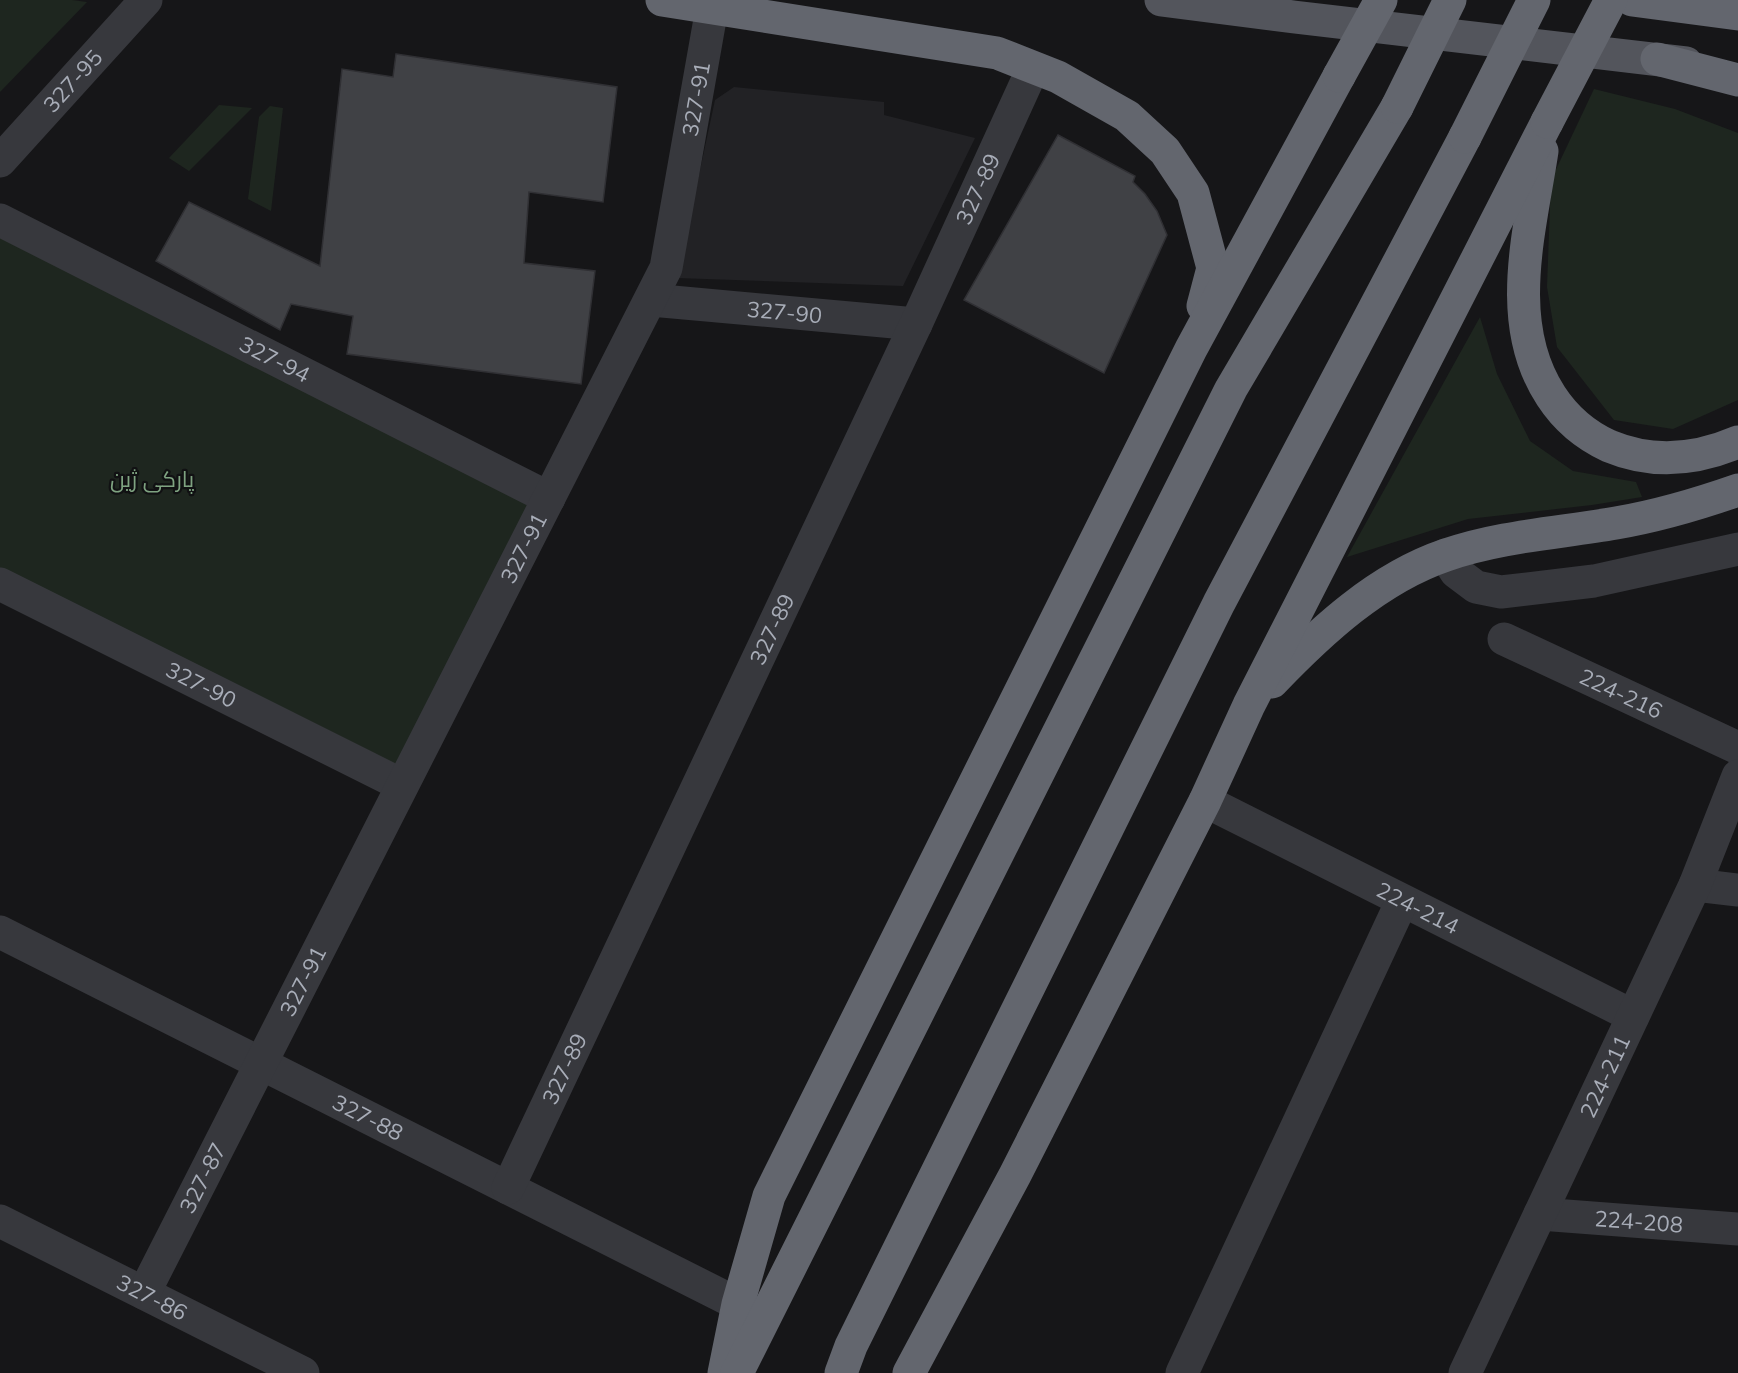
<svg xmlns="http://www.w3.org/2000/svg" width="1738" height="1373" font-family="Mulish,Cairo,sans-serif">
	<style>
		.built { fill: #222225 }
		.green { fill: #1e261f }
		.building { fill: #404145; stroke: #303034; stroke-width: 1.5 }
		.lines { fill: none; stroke-linecap: round; stroke-linejoin: round }
		.minor { stroke: #37383d; stroke-width: 33 }
		.major { stroke: #53555c; stroke-width: 33 }
		.highway { stroke: #63666e; stroke-width: 33 }
		.highway-bridge { stroke: #63666e; stroke-width: 33 }
		.labels { text-anchor: middle; dominant-baseline: central; stroke-width: 4.5; stroke-linejoin: round; paint-order: stroke }
		.street-label { font-size: 22px; fill: #a8adb8; stroke: #111113 }
		.park-label { font-size: 22px; fill: #7fa381; stroke: #111113 }
	</style>
	<rect width="100%" height="100%" fill="#161618"/>
	<polygon class="built" points="734,87 884,102 884,115 975,138 903,286 677,278 715,100"/>
	<g class="green">
		<polygon points="0,0 72,0 87,2 0,92"/>
		<polygon points="1594,89 1675,109 1738,133 1738,400 1673,429 1614,420 1557,347 1547,287 1551,180"/>
		<polygon points="219,105 252,108 189,171 169,158"/>
		<polygon points="270,106 283,108 271,211 248,199 259,117"/>
		<polygon points="0,233 535,503 398,772 0,573"/>
		<polygon points="1480,317 1497,374 1530,441 1573,471 1636,482 1642,497 1592,505 1468,519 1347,557"/>
	</g>
	<g class="building">
		<polygon points="396,54 617,87 603,202 529,192 524,263 595,271 581,384 347,354 353,316 291,304 280,330 156,261 189,202 320,266 342,69 393,77"/>
		<polygon points="1058,135 1135,176 1133,182 1145,194 1157,211 1167,235 1104,373 964,300"/>
	</g>
	<g class="lines">
		<g class="minor">
			<path id="s1" d="M0 161 146 0"/>
			<path id="s2" d="M0 220 549 498"/>
			<path id="s3" d="M651 300 916 324"/>
			<polyline points="1445,555 1456,572 1476,587 1501,592 1594,581 1738,549"/>
			<path id="s4" d="M0 584 402 785"/>
			<path id="s5" d="M1504 639 1738 748"/>
			<path id="s6" d="M1205 801 1633 1016"/>
			<polyline points="1695,885 1738,890"/>
			<path id="s7" d="M0 932 738 1304"/>
			<path id="s8" d="M508 1188 916 324 1033 68"/>
			<path id="s9" d="M1540 1214 1738 1229"/>
			<path id="s10" d="M0 1221 303 1373"/>
			<path id="s11" d="M144 1293 666 268 712 8"/>
			<polyline points="1182,1373 1402,901"/>
			<path id="s12" d="M1465 1373 1695 885 1738 776"/>
		</g>
		<polyline class="major" points="1161,0 1294,17 1686,63"/>
		<g class="highway">
			<polyline points="662,0 997,53 1058,77 1127,116 1165,151 1193,193 1213,268 1203,306"/>
			<polyline points="1632,0 1738,14"/>
			<polyline points="1657,59 1738,80"/>
			<path d="M1542 151C1530 231 1503 323 1551 396 1566 419 1585 435 1609 446 1652 464 1696 460 1738 442"/>
			<path d="M1272 682C1321 631 1378 578 1446 555 1501 536 1559 533 1616 523 1657 516 1698 504 1738 490"/>
			<polyline points="724,1373 738,1304 769,1196 1191,349 1339,76"/>
			<polyline points="737,1373 1231,389 1397,107"/>
			<polyline points="841,1373 851,1346 1219,603 1465,137"/>
			<polyline points="909,1373 1015,1175 1205,801 1249,705 1547,122"/>
		</g>
		<g class="highway-bridge">
			<polyline points="1339,76 1381,0"/>
			<polyline points="1397,107 1450,0"/>
			<polyline points="1547,122 1611,0"/>
			<polyline points="1465,137 1534,0"/>
		</g>
	</g>
	<g class="labels">
		<g class="street-label">
			<text stroke="none"><textPath href="#s1" startOffset="108">327-95</textPath></text>
			<text stroke="none"><textPath href="#s11" startOffset="1322">327-91</textPath></text>
			<text stroke="none"><textPath href="#s8" startOffset="1104">327-89</textPath></text>
			<text stroke="none"><textPath href="#s3" startOffset="134">327-90</textPath></text>
			<text stroke="none"><textPath href="#s2" startOffset="308">327-94</textPath></text>
			<text stroke="none"><textPath href="#s11" startOffset="836">327-91</textPath></text>
			<text stroke="none"><textPath href="#s8" startOffset="618">327-89</textPath></text>
			<text stroke="none"><textPath href="#s4" startOffset="225">327-90</textPath></text>
			<text stroke="none"><textPath href="#s5" startOffset="129">224-216</textPath></text>
			<text stroke="none"><textPath href="#s6" startOffset="238">224-214</textPath></text>
			<text stroke="none"><textPath href="#s11" startOffset="350">327-91</textPath></text>
			<text stroke="none"><textPath href="#s8" startOffset="132">327-89</textPath></text>
			<text stroke="none"><textPath href="#s12" startOffset="328">224-211</textPath></text>
			<text stroke="none"><textPath href="#s7" startOffset="412">327-88</textPath></text>
			<text stroke="none"><textPath href="#s11" startOffset="129">327-87</textPath></text>
			<text stroke="none"><textPath href="#s9" startOffset="99">224-208</textPath></text>
			<text stroke="none"><textPath href="#s10" startOffset="170">327-86</textPath></text>
		</g>
		<g class="park-label">
			<text x="152" y="479">پارکی ژین</text>
		</g>
	</g>
</svg>
